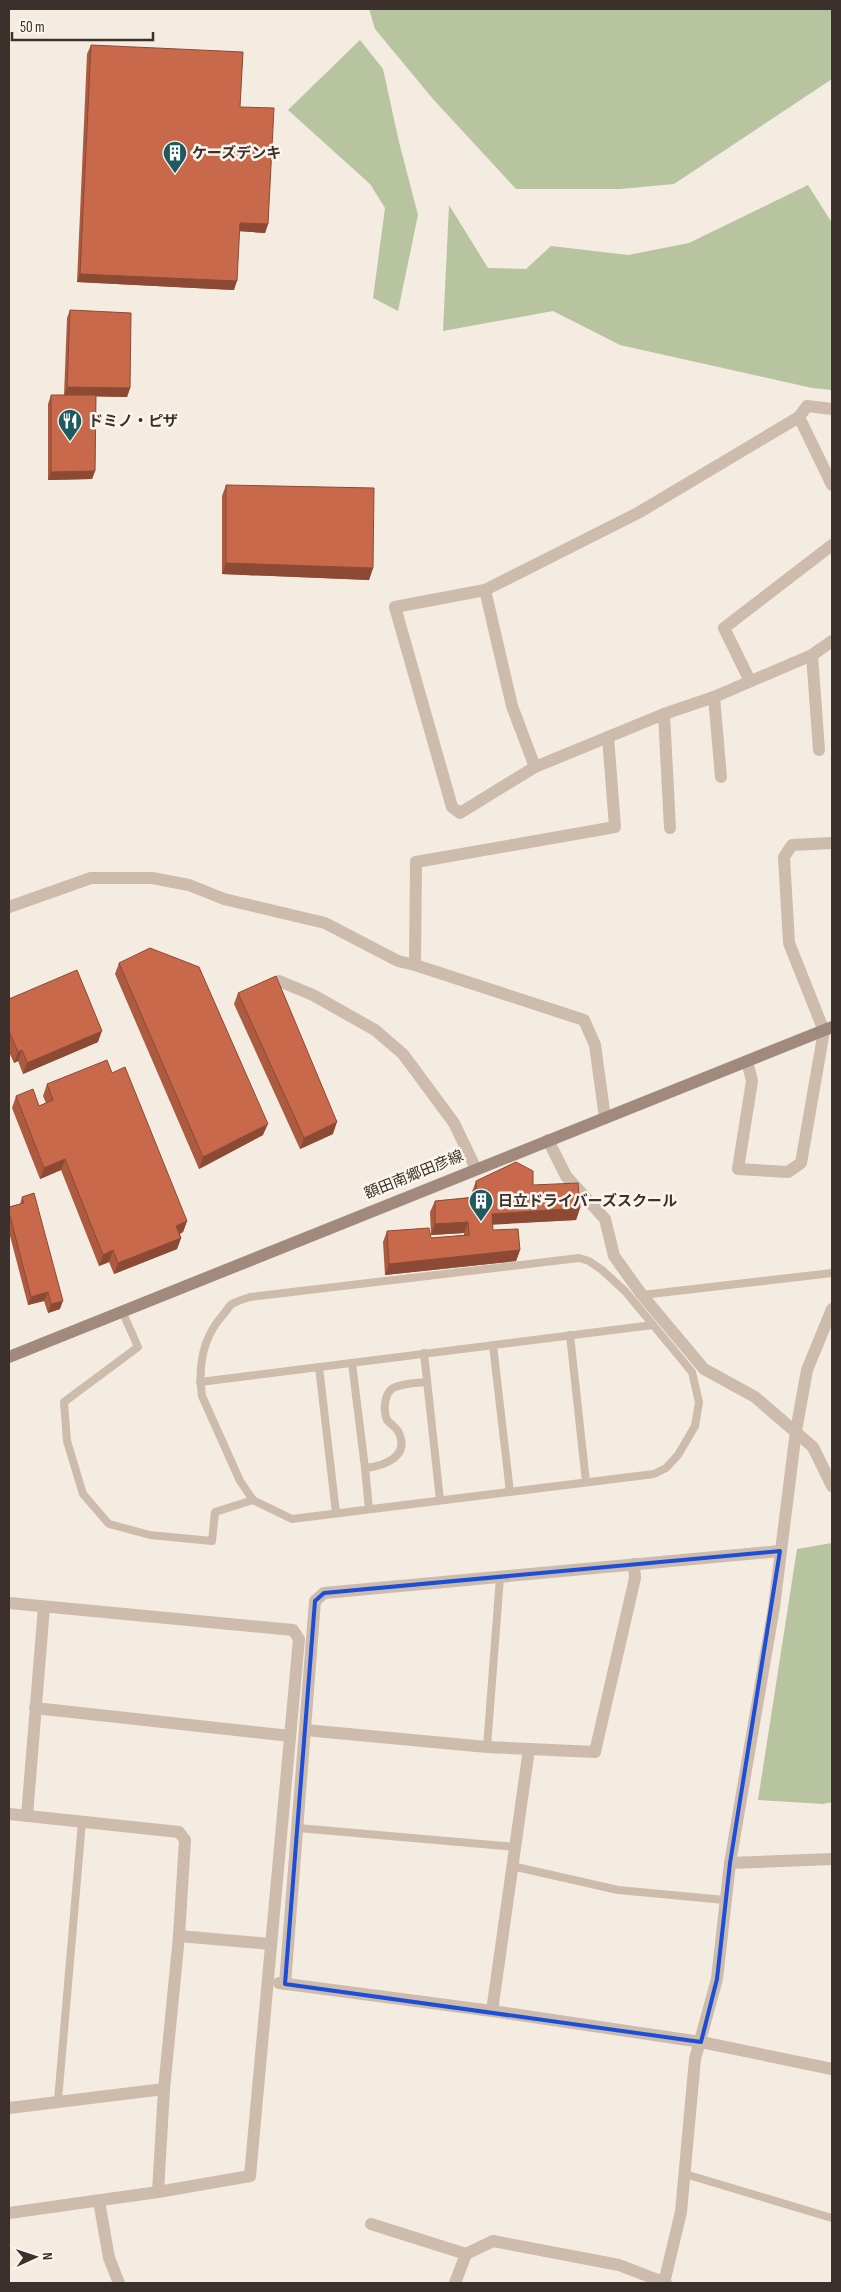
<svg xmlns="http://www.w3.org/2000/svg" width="841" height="2292" font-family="'Sofia Sans Condensed','Noto Sans JP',sans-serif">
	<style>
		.green { fill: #b8c4a0 }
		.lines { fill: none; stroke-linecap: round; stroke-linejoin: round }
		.lane { stroke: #cdbbac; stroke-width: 8 }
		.street { stroke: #cdbbac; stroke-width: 12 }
		.secondary { stroke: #a18a7d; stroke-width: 12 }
		.wall { fill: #ac5a40 }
		.shaded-wall { fill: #8c4a34 }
		.building { fill: #c8694b; stroke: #8c4a34 }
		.marked { fill: none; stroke: #1d4ed8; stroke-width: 4; stroke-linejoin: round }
		.labels { text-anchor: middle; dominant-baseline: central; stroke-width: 5; stroke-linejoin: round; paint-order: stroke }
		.poi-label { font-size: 15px; font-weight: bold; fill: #3b302b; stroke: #fbf5ee; text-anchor: start }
		.street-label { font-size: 15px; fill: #3b302b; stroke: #fbf5ee }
	</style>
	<rect width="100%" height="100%" fill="#f4ebe1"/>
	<g class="green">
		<polygon points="369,9 832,9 832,79 674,184 620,189 516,189 433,99 375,29"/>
		<polygon points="360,40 383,69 399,142 418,215 398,311 373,298 385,208 370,184 288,110"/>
		<polygon points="808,185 832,223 832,390 812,388 620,345 553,311 443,331 449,205 488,268 526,269 551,246 628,255 689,243"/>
		<polygon points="832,1543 832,1802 823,1804 758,1800 797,1549"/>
	</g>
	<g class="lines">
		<g class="lane">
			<path d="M579 1258 589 1261 602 1270 625 1291 692 1372 699 1402 695 1426 678 1455 666 1468 654 1474 292 1519 253 1500 240 1481 202 1396C198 1367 202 1339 222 1316 225 1313 228 1307 232 1304 237 1301 244 1299 250 1297Z"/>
			<polyline points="642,1295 832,1273"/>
			<polyline points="122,1311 138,1347 64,1402 67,1441 83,1494 109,1524 150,1535 212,1541 215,1512 253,1500"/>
			<polyline points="570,1335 586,1482"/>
			<polyline points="493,1345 510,1492"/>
			<polyline points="424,1353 440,1500"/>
			<polyline points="352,1363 365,1468"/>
			<polyline points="319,1367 336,1513"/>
			<polyline points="200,1382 653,1325"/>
			<path d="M369 1509 365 1468C385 1466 411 1456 398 1431 395 1426 390 1424 387 1420 383 1410 384 1394 393 1388 403 1383 417 1383 427 1382"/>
			<polyline points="487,1747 500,1577"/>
			<polyline points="298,1828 515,1847"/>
			<polyline points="512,1866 618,1890 725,1900"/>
			<polyline points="58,2100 82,1822"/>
			<polyline points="685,2174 832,2218"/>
		</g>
		<g class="street">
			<polyline points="799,417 807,406 832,409"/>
			<polyline points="832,485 799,417 638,513 485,590 395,607 452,807 460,813 535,767 664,714 714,697 812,655 832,641"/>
			<polyline points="485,590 512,706 535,767"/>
			<polyline points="812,655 819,750"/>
			<polyline points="750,681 724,628 832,545"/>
			<polyline points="714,697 721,777"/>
			<polyline points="664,714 670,828"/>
			<polyline points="9,907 91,878 152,878 189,885 224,899 325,923 398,961 415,965"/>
			<polyline points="279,981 313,995 375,1030 403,1054 454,1123 476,1169"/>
			<polyline points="747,1061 752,1081 738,1169 788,1172 801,1163 824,1031 789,943 784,857 792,845 832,843"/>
			<polyline points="605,1118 595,1045 584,1020 415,965 416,862 615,827 608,737"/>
			<polyline points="548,1140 566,1176 605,1219 614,1256 642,1295 704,1369 755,1397 813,1447 832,1486"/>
			<polyline points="9,1603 293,1630 299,1639 250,2176 158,2192 9,2213"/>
			<polyline points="35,1708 290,1736"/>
			<polyline points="305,1730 487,1747 595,1752 635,1578 634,1564"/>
			<polyline points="9,1814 179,1832 185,1840 179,1936 164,2089 9,2108"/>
			<polyline points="27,1816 44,1607"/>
			<polyline points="730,1863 832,1859"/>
			<polyline points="179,1936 271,1944"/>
			<polyline points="279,1983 492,2011 701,2042 832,2069"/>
			<polyline points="285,1984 315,1601 324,1593 780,1551"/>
			<polyline points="492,2011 529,1749"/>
			<polyline points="158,2192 164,2089"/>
			<polyline points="99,2201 109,2258 119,2283"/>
			<polyline points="371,2224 466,2254"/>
			<polyline points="455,2283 466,2254 493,2241 619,2265 666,2283"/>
			<polyline points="664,2283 681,2212 695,2059 717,1979 730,1863 774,1607 796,1431 807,1370 832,1309"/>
		</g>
		<polyline class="secondary" points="9,1357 832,1027"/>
	</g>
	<g class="wall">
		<polygon points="91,45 240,107 268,224 265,233 239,231 234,290 77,282 87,54"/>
		<polygon points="70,310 130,388 127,397 96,396 95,471 92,479 48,480 48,404 51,395 64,395 67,318"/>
		<polygon points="226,485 373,568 369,580 222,574 222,496"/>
		<polygon points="119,963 263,1135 199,1169 115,974"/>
		<polygon points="238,993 333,1134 300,1149 234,1004"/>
		<polygon points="9,999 98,1042 23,1074 18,1061 14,1063 9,1052"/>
		<polygon points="112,1073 187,1221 183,1232 180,1234 181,1238 177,1249 114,1274 109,1262 99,1266 61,1170 40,1179 12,1108 16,1096 39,1106 46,1103 43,1096 47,1084"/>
		<polygon points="476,1181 533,1185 580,1208 576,1220 492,1224 493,1230 520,1250 516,1261 385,1275 383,1242 387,1231 431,1238 464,1235 464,1233 431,1235 430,1212 435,1201 472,1197 472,1192"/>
		<polygon points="22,1197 60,1309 48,1313 44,1301 28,1305 9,1232 9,1207 20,1204"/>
	</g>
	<g class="shaded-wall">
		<polygon points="240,223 268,224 265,233 237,231"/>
		<polygon points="80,274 237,281 234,290 77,282"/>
		<polygon points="67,387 130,388 127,397 64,396"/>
		<polygon points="95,471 92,479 48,480 51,472"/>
		<polygon points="226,563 373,568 369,580 222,574"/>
		<polygon points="102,1031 98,1042 23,1074 27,1063"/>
		<polygon points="22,1050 18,1061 14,1063 18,1052"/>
		<polygon points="337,1122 333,1134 300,1149 304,1138"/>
		<polygon points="268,1124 263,1135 199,1169 203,1157"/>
		<polygon points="65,1159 61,1170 40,1179 44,1168"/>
		<polygon points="580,1208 576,1220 488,1225 492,1214"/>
		<polygon points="187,1221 183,1232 172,1237 176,1226"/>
		<polygon points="468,1222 464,1233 431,1235 435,1224"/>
		<polygon points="181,1238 177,1249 114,1274 118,1263"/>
		<polygon points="113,1250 109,1262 99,1266 103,1255"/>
		<polygon points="520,1250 516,1261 385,1275 389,1264"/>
		<polygon points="48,1292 44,1301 28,1305 31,1297"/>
		<polygon points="63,1301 60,1309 48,1313 51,1304"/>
	</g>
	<g class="building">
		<polygon points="91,45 243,52 240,107 274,108 268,224 240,223 237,281 80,274"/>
		<polygon points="70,310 131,313 130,388 67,387"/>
		<polygon points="51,395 96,395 95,471 51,472"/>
		<polygon points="226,485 374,488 373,568 226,563"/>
		<polygon points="150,948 199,967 268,1124 203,1157 119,963"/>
		<polygon points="77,970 102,1031 27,1063 22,1050 18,1052 9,1031 9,999"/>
		<polygon points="276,976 337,1122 304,1138 238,993"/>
		<polygon points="107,1060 112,1073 125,1067 187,1221 176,1226 181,1238 118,1263 113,1250 103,1255 65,1159 44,1168 16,1096 33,1089 39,1106 53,1100 47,1084"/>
		<polygon points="516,1162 533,1171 533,1185 578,1183 580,1208 492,1214 493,1230 518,1229 520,1250 389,1264 387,1231 429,1228 431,1238 469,1235 468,1222 435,1224 435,1201 477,1197 476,1181"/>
		<polygon points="34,1193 63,1301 51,1304 48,1292 31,1297 9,1212 9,1207 24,1203 22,1197"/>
	</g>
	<path class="marked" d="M780 1551 730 1863 717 1979 701 2042 285 1984 315 1601 324 1593Z"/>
	<defs>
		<symbol id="building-pin" viewBox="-11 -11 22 30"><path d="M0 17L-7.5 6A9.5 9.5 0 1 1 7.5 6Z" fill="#1f5a5e" stroke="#fbf5ee"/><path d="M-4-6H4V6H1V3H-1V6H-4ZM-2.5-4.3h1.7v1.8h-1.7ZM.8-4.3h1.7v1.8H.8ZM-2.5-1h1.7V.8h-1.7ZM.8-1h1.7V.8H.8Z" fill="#fff"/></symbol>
		<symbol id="restaurant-pin" viewBox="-11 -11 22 30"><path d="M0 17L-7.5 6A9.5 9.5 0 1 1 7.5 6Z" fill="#1f5a5e" stroke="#fbf5ee"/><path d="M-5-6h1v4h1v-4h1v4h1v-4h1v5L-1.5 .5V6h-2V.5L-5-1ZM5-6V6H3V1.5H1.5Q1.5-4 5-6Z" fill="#fff"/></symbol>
	</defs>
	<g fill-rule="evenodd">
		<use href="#building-pin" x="161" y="139" width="28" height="38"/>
		<use href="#restaurant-pin" x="56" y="407" width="28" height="38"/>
		<use href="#building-pin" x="467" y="1187" width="28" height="38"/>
	</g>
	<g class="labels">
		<g class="poi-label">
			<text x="192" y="153">ケーズデンキ</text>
			<text x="88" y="421">ドミノ・ピザ</text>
			<text x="498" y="1201">日立ドライバーズスクール</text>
		</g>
		<g class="street-label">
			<text transform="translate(414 1175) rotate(-22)">額田南郷田彦線</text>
		</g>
	</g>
	<rect width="841" height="2292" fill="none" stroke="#3b302b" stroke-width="20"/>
	<g transform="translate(35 2257) rotate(87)" stroke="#fbf5ee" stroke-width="4" paint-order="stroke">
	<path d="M0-4L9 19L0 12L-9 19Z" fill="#3b302b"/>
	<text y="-8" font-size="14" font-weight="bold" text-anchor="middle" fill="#3b302b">N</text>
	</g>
	<path d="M12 32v8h141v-8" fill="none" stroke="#3b302b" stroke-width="2.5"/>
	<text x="20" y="32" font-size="15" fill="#3b302b" stroke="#fbf5ee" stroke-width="4" paint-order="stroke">50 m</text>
</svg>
